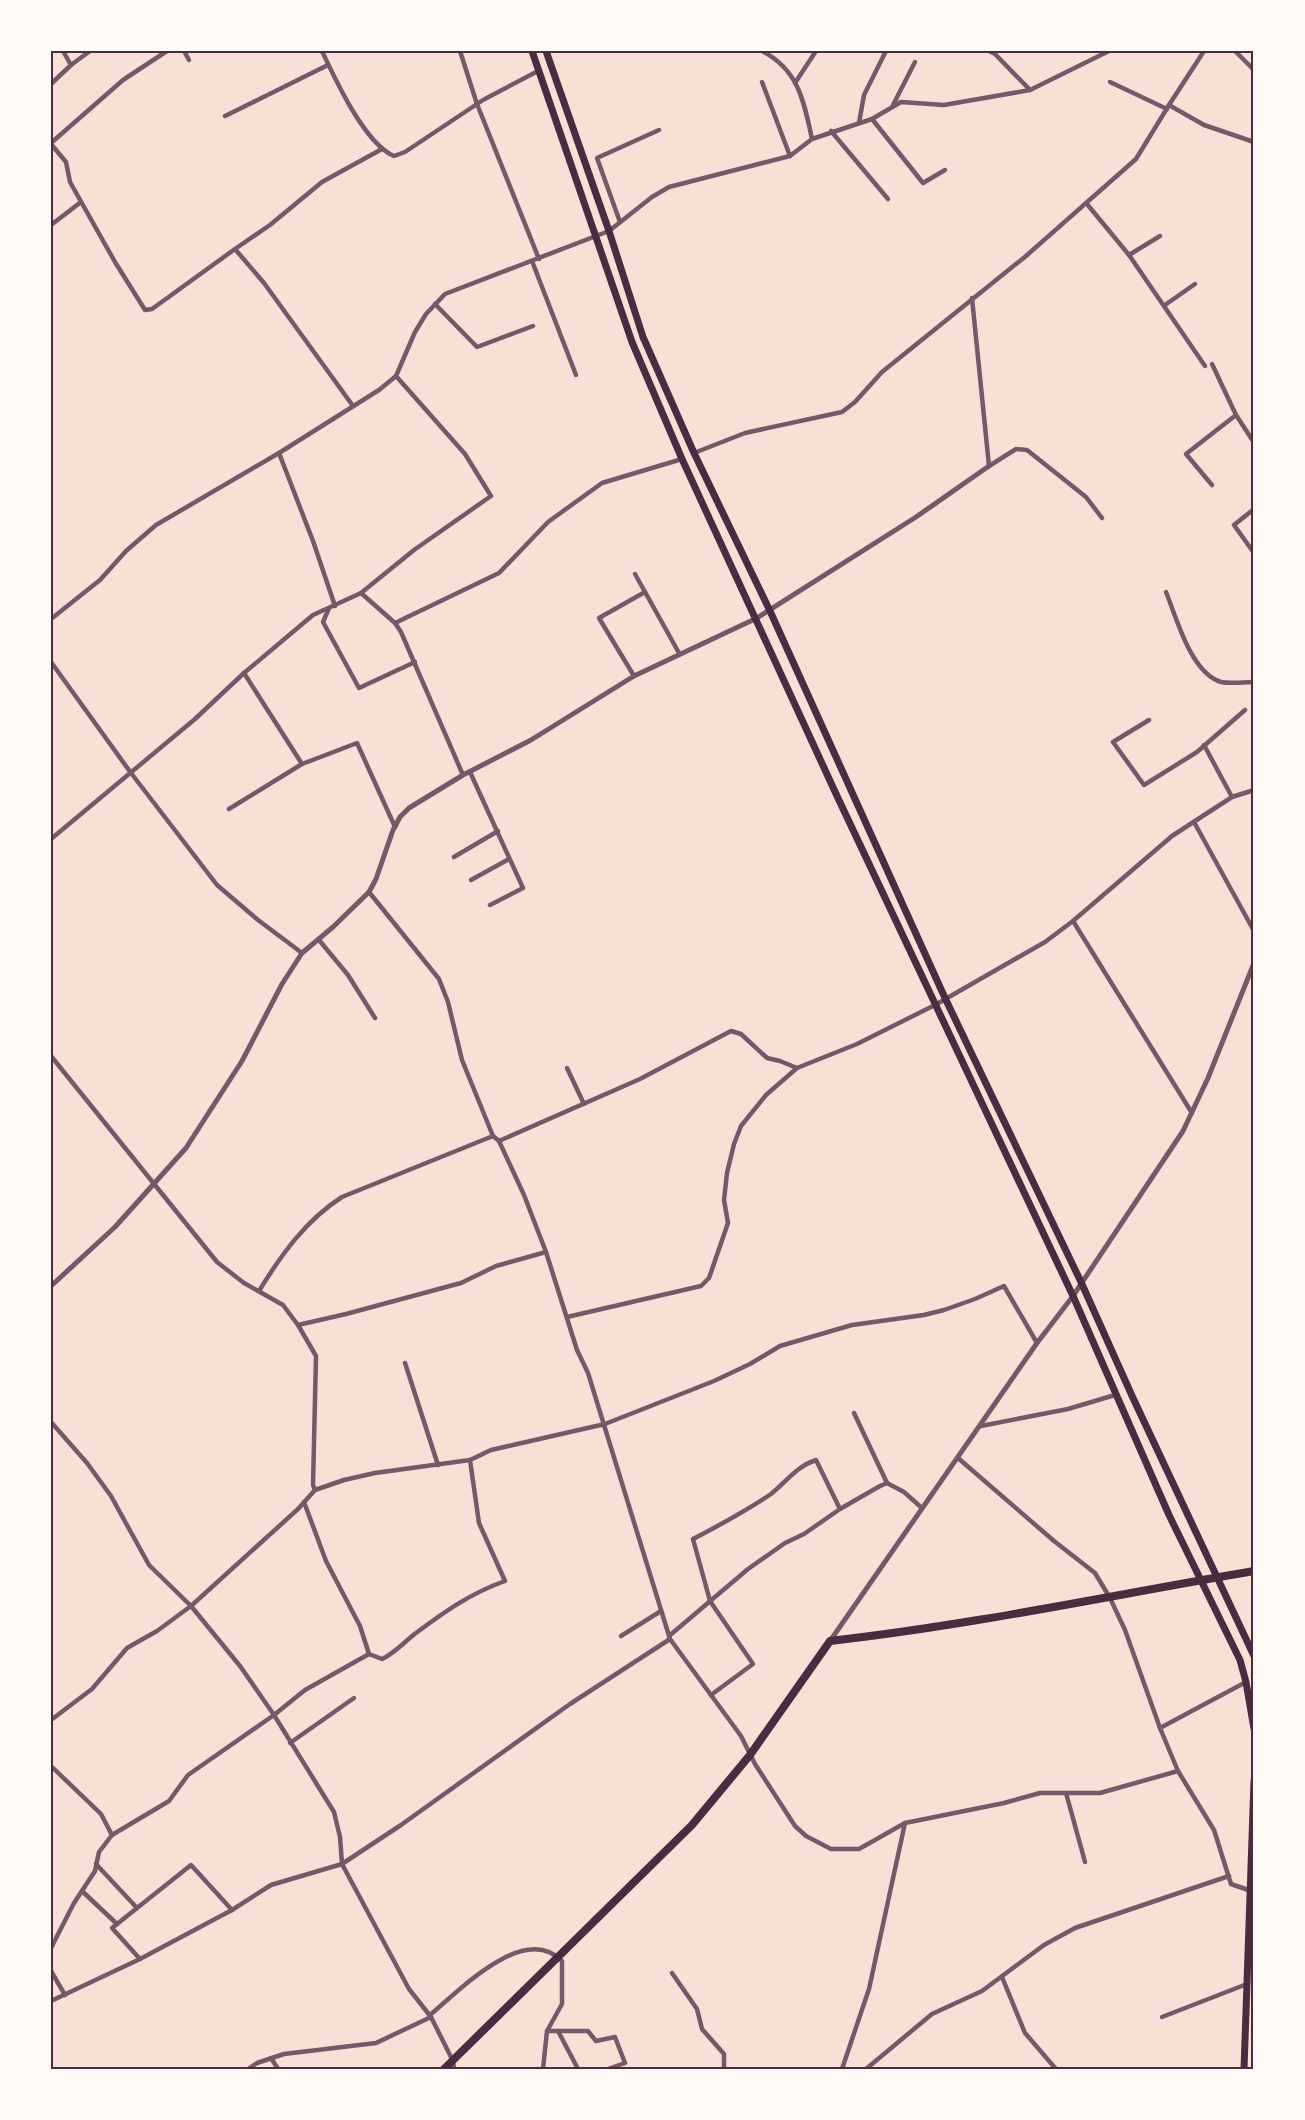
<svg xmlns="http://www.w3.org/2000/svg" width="1305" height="2120" font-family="Helvetica,sans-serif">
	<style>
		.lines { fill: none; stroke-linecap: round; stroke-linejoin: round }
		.minor { stroke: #755966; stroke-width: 4.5 }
		.tertiary { stroke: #755966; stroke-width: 5 }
		.primary { stroke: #4a2c40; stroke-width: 7 }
		.trunk { stroke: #4a2c40; stroke-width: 8 }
		.neatline { fill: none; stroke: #4a2c40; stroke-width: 2 }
	</style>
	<rect width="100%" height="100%" fill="#f7e1d7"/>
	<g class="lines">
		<g class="minor">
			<polyline points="63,51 71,65"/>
			<polyline points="184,51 189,60"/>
			<path d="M322 51C335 79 365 144 394 156L405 152 483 100 538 71"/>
			<polyline points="460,51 477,104 539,259"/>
			<path d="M762 51C799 70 804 102 812 139"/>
			<polyline points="989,51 995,54 1030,90"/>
			<polyline points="1235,51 1254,70"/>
			<polyline points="762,82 790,156"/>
			<polyline points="1110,82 1167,109"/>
			<polyline points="795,83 816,51"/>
			<polyline points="51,84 71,65 90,51"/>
			<polyline points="893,105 915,62"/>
			<polyline points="1169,105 1204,125 1254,142"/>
			<polyline points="225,116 328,65"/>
			<polyline points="872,119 923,183 945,170"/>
			<polyline points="859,123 864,95 886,51"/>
			<polyline points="831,131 888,199"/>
			<polyline points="51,143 123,80 167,51"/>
			<polyline points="51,144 66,162 70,182 115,262 145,310 152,309 235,249 264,283 353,406"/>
			<polyline points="1087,204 1129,255 1205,366"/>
			<polyline points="620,222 597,158 659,130"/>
			<polyline points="51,225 81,202"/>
			<polyline points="235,249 270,225 322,182 382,149"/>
			<polyline points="1129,255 1160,236"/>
			<polyline points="532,261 576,375"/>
			<polyline points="972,298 989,466 1016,449 1027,450 1086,497 1102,518"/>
			<polyline points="435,304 477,347 533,326"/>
			<polyline points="1165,305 1195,284"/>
			<polyline points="1212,364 1236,415 1253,441"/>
			<polyline points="279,453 313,541 335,606"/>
			<polyline points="694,453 745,433 842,412 855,402 882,372 1026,256 1136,159 1169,105 1204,51"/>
			<polyline points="1212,485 1186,454 1236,415"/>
			<polyline points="1254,509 1234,525 1254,553"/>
			<polyline points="635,574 679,653"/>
			<path d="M1166 592C1177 619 1191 673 1221 682 1231 684 1244 682 1254 682"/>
			<polyline points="361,593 414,550 491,496 465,454 396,376"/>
			<polyline points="329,608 323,622 359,688 415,662"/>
			<polyline points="51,619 100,580 126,551 156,525 279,453 379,390 396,376 415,332 426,314 445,294 609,231 652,197 669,187 790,156 812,139 872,119 901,102 944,105 1030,90 1109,51"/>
			<polyline points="395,623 499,573 548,522 602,483 682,459"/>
			<polyline points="51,662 131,773 217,885 258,920 302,953"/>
			<polyline points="244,673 302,764 357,743 395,827"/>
			<polyline points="634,676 599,618 645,592"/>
			<polyline points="1149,720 1113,742 1144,785 1197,752 1245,710"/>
			<polyline points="1204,745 1232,797"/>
			<polyline points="470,772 523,888 490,905"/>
			<polyline points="229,809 302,764"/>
			<polyline points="1194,822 1254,931"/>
			<polyline points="51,839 195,719 244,673 313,615 361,593 395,623 401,632 463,775"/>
			<polyline points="454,857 498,831"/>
			<polyline points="471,880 509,859"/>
			<polyline points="369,892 439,979 448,1002 462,1060 493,1136 499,1141 524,1195 546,1252 577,1350 588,1373 670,1639 741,1736 755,1764 795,1826 806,1836 831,1849 859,1849 905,1823 1004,1803 1040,1793 1100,1793 1178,1771"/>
			<polyline points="1073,921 1192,1113"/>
			<polyline points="319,940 348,975 375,1018"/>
			<polyline points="51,1056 217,1262 244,1283 283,1305 298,1325 316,1356 313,1485 315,1490"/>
			<polyline points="567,1068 584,1104"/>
			<polyline points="499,1141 640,1079 731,1031 741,1034 767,1058 780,1061 797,1068"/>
			<path d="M259 1291C281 1255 306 1220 342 1197L493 1136"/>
			<polyline points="567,1317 701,1286 709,1278 728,1223 724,1200 727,1173 734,1144 741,1126 766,1095 797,1068 857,1044 935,1005 1045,942 1073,921 1172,836 1232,797 1254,790"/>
			<polyline points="298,1325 346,1314 461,1283 496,1266 546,1252"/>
			<polyline points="405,1363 438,1465"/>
			<polyline points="854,1413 887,1483"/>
			<polyline points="51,1422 87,1463 111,1496 149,1565 191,1606 240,1666 274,1715 334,1812 340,1837 342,1864 409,1989 431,2017 453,2061 454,2069"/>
			<polyline points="981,1426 1068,1409 1115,1395"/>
			<polyline points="958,1458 1054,1541 1095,1573 1110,1598 1125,1630 1160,1728 1178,1771 1214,1830 1231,1884 1254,1892"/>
			<polyline points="304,1502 326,1561 360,1626 369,1654"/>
			<polyline points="621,1636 661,1611"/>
			<polyline points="669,1636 748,1569 785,1543 804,1534 840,1509 880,1486 887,1483 904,1492 922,1508"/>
			<path d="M711 1695 753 1664 710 1601 693 1539C720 1525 746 1511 771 1494 786 1482 797 1466 816 1460L840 1509"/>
			<polyline points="51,1720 92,1689 127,1648 157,1631 191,1606 298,1509 315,1490 344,1480 375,1473 470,1460 491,1450 605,1424 714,1381 750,1364 780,1346 852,1325 924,1315 944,1310 975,1299 1004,1286 1037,1343"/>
			<polyline points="1160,1728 1246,1682"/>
			<polyline points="290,1743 354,1698"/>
			<polyline points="51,1766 101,1814 112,1835 99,1852 95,1871 74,1903 51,1948"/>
			<polyline points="1066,1793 1085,1862"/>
			<path d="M112 1835 169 1801 188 1775 274 1715 305 1690 369 1654 382 1659C395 1653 404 1642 416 1633 444 1612 471 1593 505 1581L479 1523 470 1460"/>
			<polyline points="96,1864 137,1908"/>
			<polyline points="82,1891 117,1924"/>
			<polyline points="140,1959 112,1928 191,1865 232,1910"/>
			<polyline points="51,1971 65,1995"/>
			<polyline points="672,1973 697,2009 702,2029 724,2054 724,2069"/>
			<polyline points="1002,1977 1025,2033 1056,2069"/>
			<polyline points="51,2001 140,1959 232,1910 271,1885 342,1864 401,1825 570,1704 670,1639"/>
			<path d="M430 2015C459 1991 524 1922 562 1961V2004L547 2031 543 2069"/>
			<polyline points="1162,2017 1247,1984"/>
			<polyline points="547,2031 588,2031 596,2041 615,2037 625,2063 608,2069"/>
			<polyline points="558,2031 578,2069"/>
			<polyline points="271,2058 278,2069"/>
			<polyline points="248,2069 257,2063 284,2054 376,2043 431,2017"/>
			<polyline points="842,2069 869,1989 905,1823"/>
			<polyline points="866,2069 932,2014 982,1991 1044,1945 1075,1928 1229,1876"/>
		</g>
		<g class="tertiary">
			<polyline points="51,1286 115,1227 186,1148 242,1061 282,984 302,953 333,927 369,892 376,879 393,830 400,817 409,808 463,775 531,740 634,676 757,618 916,517 989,466"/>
			<polyline points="830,1641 1037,1343 1073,1296 1183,1131 1208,1078 1254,963"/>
		</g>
		<g class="primary">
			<polyline points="532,51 632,342 682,459 837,796 1073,1296 1169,1515 1240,1660 1246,1682 1254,1729"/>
			<polyline points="546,51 609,231 643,337 694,453 770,611 945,998 1081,1282 1133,1398 1254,1656"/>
			<polyline points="1244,2069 1254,1781"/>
		</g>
		<path class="trunk" d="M444 2069 692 1825 750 1755 830 1641C972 1625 1113 1595 1254 1571"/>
	</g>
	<rect width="1305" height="2120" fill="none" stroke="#fffaf5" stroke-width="105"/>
	<rect x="52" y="52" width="1200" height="2016" class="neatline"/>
</svg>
